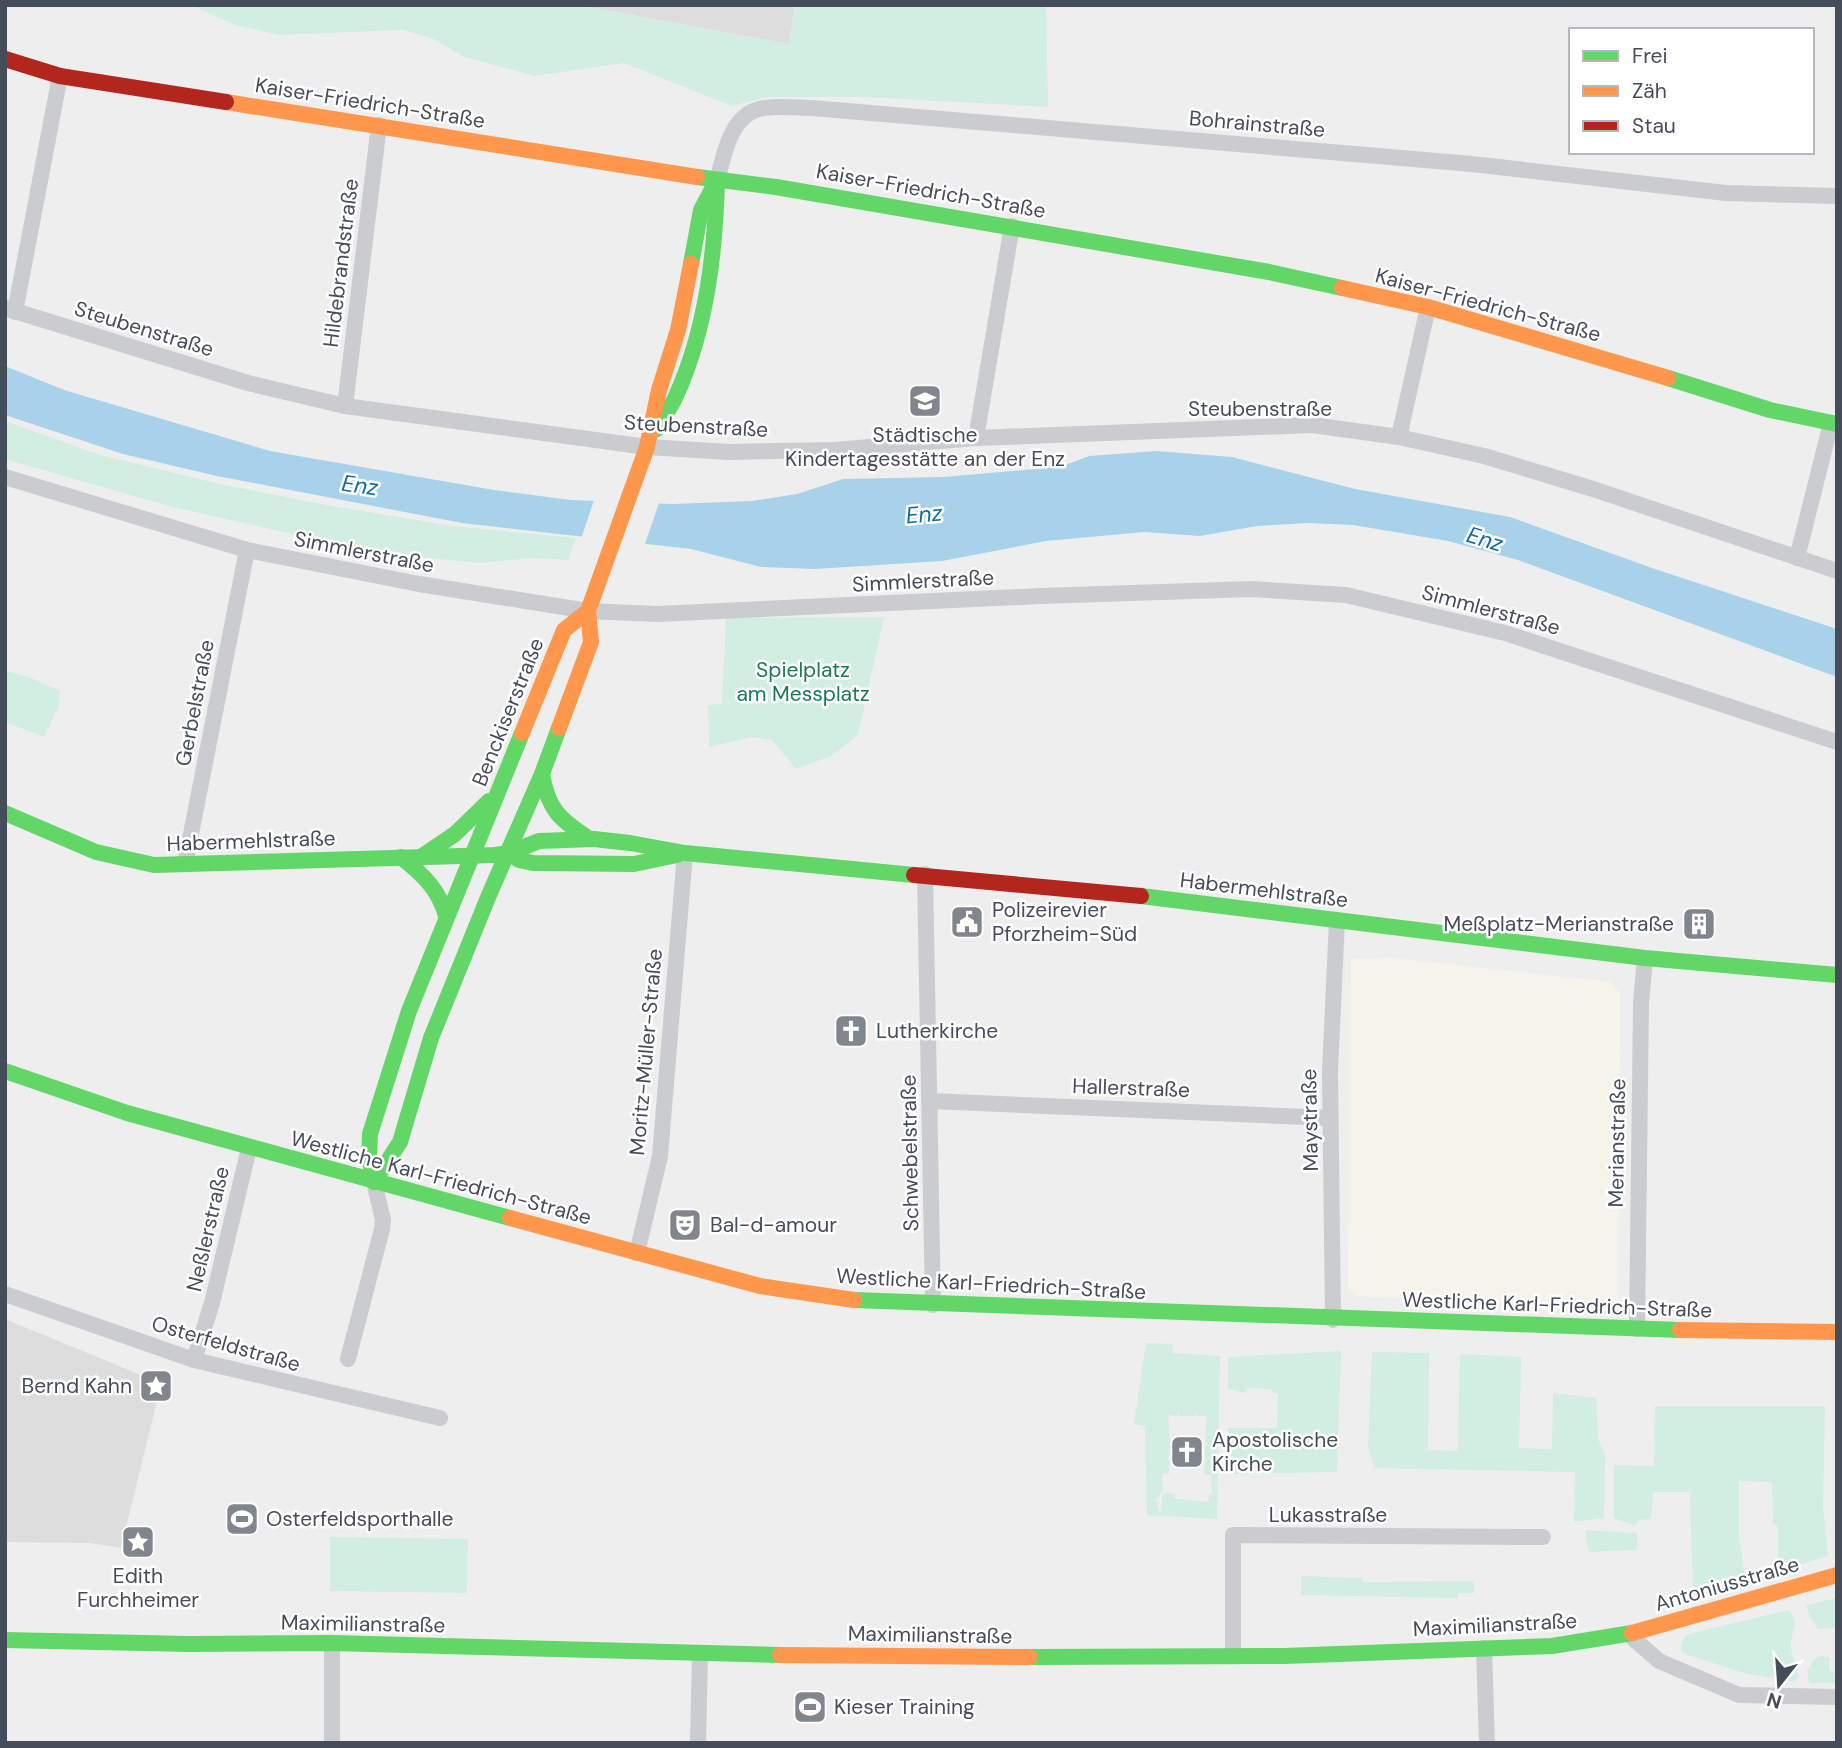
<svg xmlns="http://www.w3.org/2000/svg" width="1842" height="1748" font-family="'DM Sans',sans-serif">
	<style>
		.commercial { fill: #f6f4ea }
		.education { fill: #ddddde }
		.green { fill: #d2ede1; fill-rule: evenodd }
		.water { fill: #a8d2ea }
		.pier { fill: #efeeee }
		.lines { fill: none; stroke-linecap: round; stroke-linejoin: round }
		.street { stroke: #cacccf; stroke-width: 16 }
		.fast { stroke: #63d668; stroke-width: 16 }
		.slow { stroke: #ff974d; stroke-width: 16 }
		.jam { stroke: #b3261e; stroke-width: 16 }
		.labels { text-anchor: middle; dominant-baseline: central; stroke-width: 5; stroke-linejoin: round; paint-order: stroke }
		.street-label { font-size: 21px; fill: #464d5a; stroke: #fff }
		.poi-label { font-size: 21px; fill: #464d5a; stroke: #fff; text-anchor: start }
		.park-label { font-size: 21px; fill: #187959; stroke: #fff }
		.water-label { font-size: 23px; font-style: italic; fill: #0f6ca3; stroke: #fff }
	</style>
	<rect width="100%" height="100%" fill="#efeeee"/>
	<polygon class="commercial" points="1393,958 1611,982 1620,994 1618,1299 1613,1307 1355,1296 1348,1287 1351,959"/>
	<g class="education">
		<polygon points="578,5 795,5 789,44"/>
		<polygon points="5,1319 143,1376 157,1401 125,1531 127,1532 123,1548 90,1543 5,1542"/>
	</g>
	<g class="green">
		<polygon points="191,5 576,5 789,44 796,5 1046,5 1048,107 865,97 766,97 732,106 624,63 535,76 464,57 434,39 403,30 279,35 235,25"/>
		<polygon points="5,421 100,455 220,484 321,504 452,526 576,538 568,560 530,558 480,563 375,553 169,506 5,459"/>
		<polygon points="884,617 858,735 831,756 796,769 772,740 751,737 709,747 708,705 722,704 726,618"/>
		<polygon points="5,671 29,677 60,691 59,705 44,737 5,722"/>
		<path d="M1146 1343 1173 1344 1172 1353 1220 1356 1217 1519 1147 1515 1145 1426 1134 1424ZM1179 1412V1416H1196V1412L1198 1416H1207L1205 1443 1207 1445 1205 1446V1458L1207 1460H1205L1204 1475H1211L1212 1494H1209V1502L1176 1499 1173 1497 1176 1494 1163 1493 1160 1515 1156 1499 1163 1491 1162 1474H1169V1460L1167 1459 1169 1457 1170 1445H1167L1170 1443 1168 1415 1177 1416Z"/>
		<polygon points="1341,1351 1337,1472 1229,1474 1228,1428 1277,1428 1278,1394 1274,1393 1271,1389 1247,1388 1245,1393 1228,1389 1228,1357"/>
		<polygon points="1372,1352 1429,1353 1428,1450 1458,1451 1460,1354 1521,1357 1519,1448 1552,1449 1553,1393 1596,1398 1598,1439 1605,1455 1604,1518 1574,1522 1575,1472 1375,1468 1368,1448"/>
		<polygon points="1655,1406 1825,1406 1823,1506 1828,1556 1778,1571 1778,1525 1773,1524 1772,1482 1739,1481 1739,1536 1745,1578 1693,1593 1690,1492 1653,1492 1651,1519 1638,1520 1635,1526 1614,1518 1614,1465 1654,1466"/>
		<polygon points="1585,1530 1637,1533 1637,1550 1589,1552"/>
		<polygon points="330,1537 468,1539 467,1593 330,1591"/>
		<polygon points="1301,1576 1362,1578 1362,1582 1474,1581 1474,1593 1458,1593 1458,1598 1301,1595"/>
		<polygon points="1837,1598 1837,1628 1818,1629 1810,1618 1806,1605"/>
		<path d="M1788 1610C1803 1623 1789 1632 1791 1647 1792 1657 1796 1667 1799 1676L1794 1682 1744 1673 1682 1653C1680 1645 1681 1640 1688 1634Z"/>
		<polygon points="1821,1656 1829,1657 1829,1671 1837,1672 1837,1683 1809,1683 1807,1670 1815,1659"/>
	</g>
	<polygon class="water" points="5,366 64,390 270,451 494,490 570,500 673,504 752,501 797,494 843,479 943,477 1060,467 1089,456 1156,451 1232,457 1355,489 1510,517 1652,568 1837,629 1837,677 1518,560 1448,541 1353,525 1308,523 1257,526 1200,536 1144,532 1046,541 942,561 815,569 761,567 691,549 462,523 217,476 123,454 5,415"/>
	<polygon class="pier" points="595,497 660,500 644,547 581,539"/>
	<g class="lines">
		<g class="street">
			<path d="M717 180C724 157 728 125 751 112 765 104 796 108 812 108L1472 164 1726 193 1837 196"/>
			<polyline points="5,308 248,383 345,406 647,447 729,452 834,450 976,438 1312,425 1399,437 1484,456 1593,489 1837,571"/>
			<polyline points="15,312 60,76"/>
			<polyline points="345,406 379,125"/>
			<polyline points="1399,437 1428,307"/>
			<polyline points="976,438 1012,226"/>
			<polyline points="5,477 247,550 419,584 588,611 657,614 1041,596 1252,589 1346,595 1505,633 1837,742"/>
			<polyline points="1797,558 1831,423"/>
			<polyline points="185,864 247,550"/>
			<polyline points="925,874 933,1305"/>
			<polyline points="930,1101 1330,1118"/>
			<polyline points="637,1253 660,1156 685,853"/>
			<polyline points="5,1294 194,1360 440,1418"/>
			<polyline points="1333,1320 1330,1071 1337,920"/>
			<polyline points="1637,1329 1641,1003 1645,958"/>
			<polyline points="348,1359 382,1229 383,1220 374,1182"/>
			<polyline points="194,1360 212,1303 249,1148"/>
			<polyline points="1628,1634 1659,1661 1739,1695 1837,1697"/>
			<polyline points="1484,1648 1487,1743"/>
			<polyline points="1233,1655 1233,1535 1543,1537"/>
			<polyline points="332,1743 332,1643"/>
			<polyline points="698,1743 700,1653"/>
		</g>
		<g class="fast">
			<polyline points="697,177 776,187 1269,272 1342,288"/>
			<polyline points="691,264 701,210 717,180"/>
			<polyline points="1668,378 1770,410 1837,424"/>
			<path d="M657 429C663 418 671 407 676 396 706 330 715 255 717 183"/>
			<path d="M542 774C548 809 559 819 588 838"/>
			<polyline points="5,813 96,852 154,865 495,855 509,853 539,841 594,839 630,843 685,853 914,875"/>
			<polyline points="509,853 519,860 533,863 634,864 677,855"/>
			<path d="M401 857C422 874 439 889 446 916"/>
			<polyline points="421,857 455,834 489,801"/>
			<polyline points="1141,896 1645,958 1837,975"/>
			<polyline points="5,1071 127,1113 510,1218"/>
			<polyline points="374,1182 400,1142 431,1038 489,895 542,774 559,728"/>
			<polyline points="374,1182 369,1157 370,1134 409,1011 522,733"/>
			<polyline points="854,1300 1680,1330"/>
			<polyline points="5,1640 190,1644 332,1643 780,1655"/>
			<polyline points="1030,1657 1284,1656 1552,1646 1632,1633"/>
		</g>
		<g class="slow">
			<polyline points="226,102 697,177"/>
			<polyline points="1342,288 1428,307 1668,378"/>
			<polyline points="559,728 591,642 588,611 647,447 659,390 678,330 691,264"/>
			<polyline points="522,733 564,630 588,611"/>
			<polyline points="510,1218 760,1286 854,1300"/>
			<polyline points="1680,1330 1837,1332"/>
			<polyline points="1632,1633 1837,1575"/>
			<polyline points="780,1655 1030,1657"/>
		</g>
		<g class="jam">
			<polyline points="5,59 60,76 226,102"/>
			<polyline points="914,875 1141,896"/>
		</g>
	</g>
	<defs>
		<symbol id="school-square" viewBox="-11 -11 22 22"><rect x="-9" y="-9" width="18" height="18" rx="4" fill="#81858e" stroke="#fff"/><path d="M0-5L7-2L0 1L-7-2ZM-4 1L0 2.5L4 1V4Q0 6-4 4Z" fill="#fff"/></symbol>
		<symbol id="civic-square" viewBox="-11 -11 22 22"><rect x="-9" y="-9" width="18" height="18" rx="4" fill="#81858e" stroke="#fff"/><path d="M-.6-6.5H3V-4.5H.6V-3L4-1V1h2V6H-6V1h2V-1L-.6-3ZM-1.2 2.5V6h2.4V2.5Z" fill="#fff"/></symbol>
		<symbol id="building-square" viewBox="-11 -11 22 22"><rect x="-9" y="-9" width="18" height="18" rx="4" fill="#81858e" stroke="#fff"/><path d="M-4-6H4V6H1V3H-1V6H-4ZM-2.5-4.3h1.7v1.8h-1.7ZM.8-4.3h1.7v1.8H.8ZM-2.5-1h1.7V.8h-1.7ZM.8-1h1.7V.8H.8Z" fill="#fff"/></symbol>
		<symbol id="church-square" viewBox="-11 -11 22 22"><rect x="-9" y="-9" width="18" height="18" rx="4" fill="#81858e" stroke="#fff"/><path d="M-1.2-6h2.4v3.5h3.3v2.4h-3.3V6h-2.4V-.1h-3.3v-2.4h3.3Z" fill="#fff"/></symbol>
		<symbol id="theatre-square" viewBox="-11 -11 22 22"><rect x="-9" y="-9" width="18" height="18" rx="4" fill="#81858e" stroke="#fff"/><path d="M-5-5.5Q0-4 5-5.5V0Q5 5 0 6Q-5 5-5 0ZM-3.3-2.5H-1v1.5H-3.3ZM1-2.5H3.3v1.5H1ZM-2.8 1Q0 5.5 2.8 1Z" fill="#fff"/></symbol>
		<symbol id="sight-square" viewBox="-11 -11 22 22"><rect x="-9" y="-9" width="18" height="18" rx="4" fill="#81858e" stroke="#fff"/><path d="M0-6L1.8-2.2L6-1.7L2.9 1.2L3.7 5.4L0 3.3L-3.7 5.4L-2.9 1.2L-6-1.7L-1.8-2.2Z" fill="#fff"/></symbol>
		<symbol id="stadium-square" viewBox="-11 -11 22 22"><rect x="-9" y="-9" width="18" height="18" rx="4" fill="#81858e" stroke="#fff"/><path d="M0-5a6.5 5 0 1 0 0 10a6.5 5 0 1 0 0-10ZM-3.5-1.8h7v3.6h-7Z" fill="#fff"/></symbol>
	</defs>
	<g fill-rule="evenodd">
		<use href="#school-square" x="906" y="382" width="38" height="38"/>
		<use href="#civic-square" x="948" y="903" width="38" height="38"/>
		<use href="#building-square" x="1680" y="905" width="38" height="38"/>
		<use href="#church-square" x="832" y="1012" width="38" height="38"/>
		<use href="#theatre-square" x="666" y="1206" width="38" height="38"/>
		<use href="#sight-square" x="137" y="1367" width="38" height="38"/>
		<use href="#church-square" x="1168" y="1433" width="38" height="38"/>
		<use href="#stadium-square" x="223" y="1500" width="38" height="38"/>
		<use href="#sight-square" x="119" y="1523" width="38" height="38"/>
		<use href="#stadium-square" x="791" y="1688" width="38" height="38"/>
	</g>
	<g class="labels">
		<g class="street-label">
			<text transform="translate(370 103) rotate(9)">Kaiser-Friedrich-Straße</text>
			<text transform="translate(1257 124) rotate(5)">Bohrainstraße</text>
			<text transform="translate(931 191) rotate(10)">Kaiser-Friedrich-Straße</text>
			<text transform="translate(341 263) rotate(-83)">Hildebrandstraße</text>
			<text transform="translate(1488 305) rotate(15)">Kaiser-Friedrich-Straße</text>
			<text transform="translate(144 329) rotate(17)">Steubenstraße</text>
			<text x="1260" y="409">Steubenstraße</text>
			<text transform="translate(696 426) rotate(3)">Steubenstraße</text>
			<text transform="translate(364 552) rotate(11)">Simmlerstraße</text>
			<text transform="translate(923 581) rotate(-3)">Simmlerstraße</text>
			<text transform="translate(1491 610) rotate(15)">Simmlerstraße</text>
			<text transform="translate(195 703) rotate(-79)">Gerbelstraße</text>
			<text transform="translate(508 712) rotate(-68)">Benckiserstraße</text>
			<text transform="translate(251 841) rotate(-2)">Habermehlstraße</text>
			<text transform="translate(1264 890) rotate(7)">Habermehlstraße</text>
			<text transform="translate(646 1052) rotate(-85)">Moritz-Müller-Straße</text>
			<text transform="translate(1131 1088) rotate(2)">Hallerstraße</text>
			<text transform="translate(1310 1120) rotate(-91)">Maystraße</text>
			<text transform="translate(1617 1143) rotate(-89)">Merianstraße</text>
			<text transform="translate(910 1153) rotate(-91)">Schwebelstraße</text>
			<text transform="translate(441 1178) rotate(15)">Westliche Karl-Friedrich-Straße</text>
			<text transform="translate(208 1229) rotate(-77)">Neßlerstraße</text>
			<text transform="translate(991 1284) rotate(3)">Westliche Karl-Friedrich-Straße</text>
			<text transform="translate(1557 1305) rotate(2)">Westliche Karl-Friedrich-Straße</text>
			<text transform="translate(226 1344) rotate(16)">Osterfeldstraße</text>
			<text x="1328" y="1515">Lukasstraße</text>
			<text transform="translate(1727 1584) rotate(-16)">Antoniusstraße</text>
			<text transform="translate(363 1624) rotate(1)">Maximilianstraße</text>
			<text transform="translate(1495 1625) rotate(-3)">Maximilianstraße</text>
			<text transform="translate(930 1635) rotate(1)">Maximilianstraße</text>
		</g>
		<g class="poi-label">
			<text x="925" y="435" text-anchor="middle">Städtische<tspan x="925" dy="24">Kindertagesstätte an der Enz</tspan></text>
			<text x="992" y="910">Polizeirevier<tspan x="992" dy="24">Pforzheim-Süd</tspan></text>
			<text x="1674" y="924" text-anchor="end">Meßplatz-Merianstraße</text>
			<text x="876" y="1031">Lutherkirche</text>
			<text x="710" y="1225">Bal-d-amour</text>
			<text x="132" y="1386" text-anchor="end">Bernd Kahn</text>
			<text x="1212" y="1440">Apostolische<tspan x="1212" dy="24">Kirche</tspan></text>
			<text x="266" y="1519">Osterfeldsporthalle</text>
			<text x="138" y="1576" text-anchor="middle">Edith<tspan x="138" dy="24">Furchheimer</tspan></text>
			<text x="834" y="1707">Kieser Training</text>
		</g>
		<g class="park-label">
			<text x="803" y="670">Spielplatz<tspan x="803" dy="24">am Messplatz</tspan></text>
		</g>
		<g class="water-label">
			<text transform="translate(360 485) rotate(8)">Enz</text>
			<text transform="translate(924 514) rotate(-5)">Enz</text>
			<text transform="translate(1485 539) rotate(17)">Enz</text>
		</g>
	</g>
	<rect width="1842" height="1748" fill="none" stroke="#464d5a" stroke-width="14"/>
	<rect x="1569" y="28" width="245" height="126" fill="#ffffff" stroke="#b5b8bd" stroke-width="2"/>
	<rect x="1583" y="51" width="35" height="10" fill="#63d668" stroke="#b5b8bd" stroke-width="2"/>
	<text x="1632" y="63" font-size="21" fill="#464d5a">Frei</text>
	<rect x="1583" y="86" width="35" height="10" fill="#ff974d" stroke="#b5b8bd" stroke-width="2"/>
	<text x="1632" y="98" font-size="21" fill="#464d5a">Zäh</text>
	<rect x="1583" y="121" width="35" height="10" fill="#b3261e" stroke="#b5b8bd" stroke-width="2"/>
	<text x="1632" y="133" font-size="21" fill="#464d5a">Stau</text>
	<g transform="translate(1779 1685) rotate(197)" stroke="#ffffff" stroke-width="5" paint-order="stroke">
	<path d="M0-5L12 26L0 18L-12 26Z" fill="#464d5a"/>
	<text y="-10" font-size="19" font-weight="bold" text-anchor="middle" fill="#464d5a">N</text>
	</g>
</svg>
